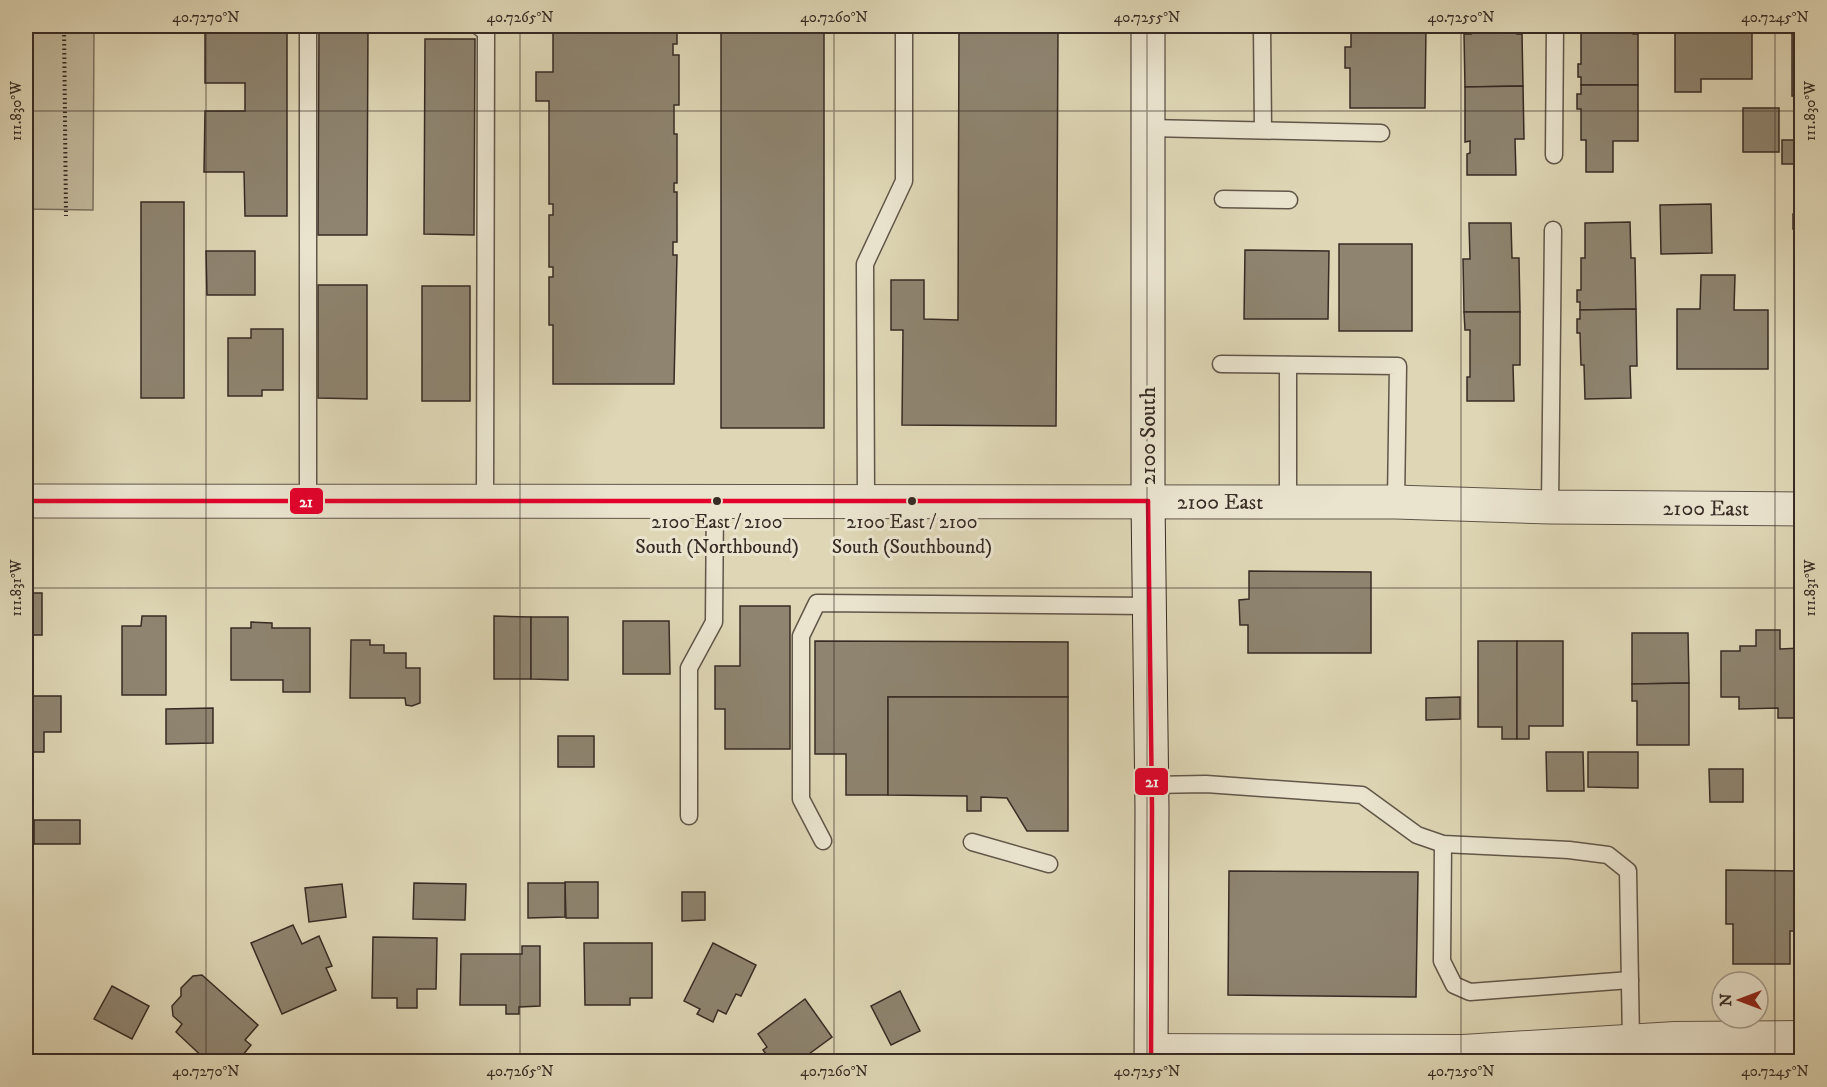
<svg xmlns="http://www.w3.org/2000/svg" width="1827" height="1087" font-family="'IM FELL DW Pica',serif">
	<style>
		.green { fill: #c2b99d; stroke: #7c7261; stroke-width: 1.5 }
		.building { fill: #8e8470; stroke: #372b25; stroke-width: 1.5 }
		.lines { fill: none; stroke-linecap: round; stroke-linejoin: round }
		.service-casing { stroke: #615649; stroke-width: 19 }
		.minor-casing { stroke: #615649; stroke-width: 34 }
		.tertiary-casing { stroke: #615649; stroke-width: 35 }
		.secondary-casing { stroke: #372b25; stroke-width: 35 }
		.path { stroke: #372b25; stroke-width: 4; stroke-dasharray: 1.5 3; stroke-linecap: butt }
		.service { stroke: #eae4cf; stroke-width: 16 }
		.minor { stroke: #eae4cf; stroke-width: 32 }
		.tertiary { stroke: #eae4cf; stroke-width: 33 }
		.secondary { stroke: #eae4cf; stroke-width: 33 }
		.bus-1-casing { stroke: #eae4cf; stroke-width: 9 }
		.bus-1 { stroke: #e4002b; stroke-width: 4.5 }
		.ticks { fill: none; stroke: #372b25; stroke-width: 1.5; stroke-opacity: 0.45 }
		.bus-dot { fill: #372b25; stroke: #eae4cf; stroke-width: 2 }
		.labels { text-anchor: middle; dominant-baseline: central; stroke-width: 6; stroke-linejoin: round; paint-order: stroke }
		.bus-label { font-size: 20px; fill: #372b25; stroke: #eae4cf }
		.street-label { font-size: 22px; fill: #372b25; stroke: #eae4cf }
		.line-badge { stroke: #eae4cf; stroke-width: 2 }
		.badge-label { font-size: 16px; text-anchor: middle; font-weight: bold; fill: #fff }
		.neatline { fill: none; stroke: #372b25; stroke-width: 2 }
		.ticks-label { font-size: 15px; text-anchor: middle; fill: #372b25 }
	</style>
	<rect width="100%" height="100%" fill="#ded6b5"/>
	<filter id="stains"><feTurbulence type="fractalNoise" baseFrequency=".00333" numOctaves="4"/><feColorMatrix values="0 0 0 0 .2 0 0 0 0 .09 0 0 0 0 .02 0 0 0 .5 -.17"/></filter>
	<radialGradient id="worn" r=".72"><stop offset=".6" stop-color="#630" stop-opacity="0"/><stop offset="1" stop-color="#630" stop-opacity=".3"/></radialGradient>
	<polygon class="green" points="26,26 94,26 93,210 26,209"/>
	<g class="building">
		<polygon points="205,26 287,26 287,216 245,216 244,172 204,172 205,111 245,111 245,83 205,83"/>
		<polygon points="319,26 368,26 367,235 318,235"/>
		<polygon points="553,26 677,26 677,44 673,44 673,55 679,55 679,105 674,105 674,134 677,134 677,183 674,183 674,192 677,192 677,242 673,242 673,255 677,255 674,384 553,384 553,325 549,325 549,277 553,277 553,267 549,267 549,215 553,215 553,204 549,204 549,101 536,101 536,72 553,72"/>
		<rect x="721" y="26" width="103" height="402"/>
		<polygon points="959,26 1058,26 1056,426 902,425 903,330 891,330 891,280 924,280 924,319 958,320"/>
		<polygon points="1351,26 1426,26 1425,108 1350,108 1350,68 1345,68 1345,47 1351,47"/>
		<polygon points="1471,26 1517,26 1517,34 1522,34 1523,86 1465,87 1464,34 1471,34"/>
		<polygon points="1586,26 1633,26 1633,34 1638,34 1638,85 1581,85 1581,77 1578,77 1578,64 1581,64 1581,33 1586,33"/>
		<polygon points="1675,26 1752,26 1752,79 1701,79 1701,92 1675,92"/>
		<rect x="1792" y="26" width="10" height="70"/>
		<polygon points="425,39 475,39 474,235 424,234"/>
		<polygon points="1581,85 1638,85 1638,141 1613,141 1613,172 1586,172 1586,140 1581,140 1581,109 1577,109 1577,94 1581,94"/>
		<polygon points="1523,86 1524,139 1515,139 1516,175 1467,175 1467,154 1470,153 1470,141 1465,142 1465,87"/>
		<rect x="1743" y="108" width="36" height="44"/>
		<rect x="1782" y="140" width="20" height="24"/>
		<rect x="141" y="202" width="43" height="196"/>
		<polygon points="1797,203 1802,203 1802,243 1797,243 1797,229 1793,229 1793,214 1797,214"/>
		<polygon points="1711,204 1712,253 1661,254 1660,205"/>
		<polygon points="1630,222 1631,258 1635,258 1636,309 1580,310 1580,302 1577,302 1577,290 1581,290 1581,258 1585,258 1585,223"/>
		<polygon points="1469,223 1511,223 1512,258 1519,258 1520,312 1464,312 1463,259 1470,259"/>
		<rect x="1339" y="244" width="73" height="87"/>
		<polygon points="1245,250 1329,251 1328,319 1244,319"/>
		<polygon points="206,251 255,251 255,295 207,295"/>
		<polygon points="1701,275 1735,275 1734,310 1768,310 1768,369 1677,369 1677,309 1700,309"/>
		<polygon points="318,285 367,285 367,399 318,398"/>
		<rect x="422" y="286" width="48" height="115"/>
		<polygon points="1636,309 1637,366 1630,366 1631,398 1585,399 1584,365 1581,365 1580,333 1577,333 1577,319 1580,319 1580,310"/>
		<polygon points="1464,312 1520,312 1520,365 1513,365 1514,401 1467,401 1467,377 1470,377 1470,330 1465,330"/>
		<polygon points="251,329 283,329 283,390 262,390 262,396 228,396 228,338 251,338"/>
		<polygon points="1249,571 1371,572 1371,653 1248,653 1248,625 1240,625 1239,600 1249,599"/>
		<rect x="26" y="593" width="16" height="42"/>
		<polygon points="740,606 790,606 790,749 725,749 725,709 715,709 715,666 740,666"/>
		<polygon points="142,616 166,616 166,695 122,695 122,626 141,626"/>
		<polygon points="494,616 531,617 531,679 494,679"/>
		<polygon points="531,617 568,617 568,680 531,679"/>
		<polygon points="623,621 669,621 670,674 623,674"/>
		<polygon points="251,622 272,623 272,628 310,628 310,692 283,692 283,680 231,680 231,628 251,628"/>
		<polygon points="1756,630 1780,630 1780,649 1801,648 1802,690 1796,690 1796,718 1778,718 1778,708 1739,709 1739,697 1721,697 1721,651 1740,651 1740,646 1756,646"/>
		<polygon points="1632,633 1688,633 1689,683 1632,684"/>
		<polygon points="351,640 370,640 370,645 384,645 384,653 406,653 406,668 420,668 420,703 412,706 406,705 405,698 350,698"/>
		<polygon points="815,641 1068,642 1068,697 888,697 888,795 846,795 846,754 815,754"/>
		<polygon points="1478,641 1517,641 1517,739 1502,739 1502,727 1478,727"/>
		<polygon points="1517,641 1563,641 1563,726 1529,726 1529,739 1517,739"/>
		<polygon points="1689,683 1689,745 1637,745 1637,701 1632,701 1632,684"/>
		<polygon points="26,696 61,696 61,732 44,732 44,752 26,752"/>
		<polygon points="888,697 1068,697 1068,831 1027,831 1007,798 981,797 981,811 967,811 967,796 888,795"/>
		<polygon points="1460,697 1460,719 1426,720 1426,698"/>
		<polygon points="213,708 213,743 166,744 166,709"/>
		<rect x="558" y="736" width="36" height="31"/>
		<polygon points="1546,752 1583,752 1584,791 1547,791"/>
		<polygon points="1588,752 1638,752 1638,788 1588,787"/>
		<polygon points="1709,769 1743,769 1743,802 1710,802"/>
		<rect x="34" y="820" width="46" height="24"/>
		<polygon points="1726,870 1802,871 1802,931 1790,931 1790,964 1733,964 1733,924 1726,924"/>
		<polygon points="1229,871 1418,872 1416,997 1228,995"/>
		<polygon points="565,882 598,882 598,918 566,918"/>
		<polygon points="414,883 466,884 465,920 413,919"/>
		<polygon points="528,883 565,883 565,917 528,918"/>
		<polygon points="342,884 346,917 309,922 305,888"/>
		<polygon points="682,892 705,892 705,920 682,921"/>
		<polygon points="293,925 302,944 319,936 332,966 326,968 336,990 282,1014 251,943"/>
		<polygon points="373,937 437,938 436,989 417,989 417,1008 397,1008 397,998 372,998"/>
		<polygon points="584,943 652,943 652,998 630,998 630,1005 585,1005"/>
		<polygon points="713,943 756,965 741,996 736,994 726,1014 718,1010 713,1022 697,1014 700,1009 684,1001"/>
		<polygon points="522,946 540,946 540,1006 519,1007 519,1014 506,1014 506,1005 460,1005 461,954 522,954"/>
		<polygon points="202,975 258,1025 245,1040 251,1045 237,1062 208,1062 176,1032 182,1024 173,1016 172,1006 181,996 181,988 193,976"/>
		<polygon points="112,986 149,1006 132,1039 94,1019"/>
		<polygon points="900,991 920,1031 891,1045 871,1006"/>
		<polygon points="805,999 832,1037 798,1062 772,1062 763,1050 767,1047 758,1034"/>
		<rect x="26" y="1056" width="20" height="6"/>
	</g>
	<g class="lines">
		<defs>
			<g id="service">
				<polyline points="308,26 308,502"/>
				<polyline points="478,26 486,32 485,500"/>
				<polyline points="1262,26 1263,130"/>
				<polyline points="1149,128 1381,133"/>
				<polyline points="1554,155 1555,26"/>
				<polyline points="1223,199 1289,200"/>
				<polyline points="1221,364 1398,366 1396,502"/>
				<polyline points="866,501 865,264 904,181 904,26"/>
				<polyline points="1288,501 1288,365"/>
				<polyline points="1550,507 1553,230"/>
				<polyline points="1151,785 1206,784 1362,795 1417,835 1443,844 1569,850 1608,855 1628,871 1631,1041"/>
				<polyline points="689,816 689,668 714,622 715,500"/>
				<polyline points="823,841 801,799 801,636 817,603 1149,606"/>
				<polyline points="972,842 1049,864"/>
				<polyline points="1443,844 1442,961 1454,985 1470,992 1630,980"/>
			</g>
			<polyline id="minor" points="1151,1050 1463,1051 1675,1038 1802,1037"/>
			<g id="tertiary">
				<path id="s1" d="M26 501 1396 502 1550 507 1802 509"/>
			</g>
			<polyline id="secondary" points="1148,26 1148,501 1152,808 1151,1062"/>
		</defs>
		<use href="#service" class="service-casing"/>
		<use href="#minor" class="minor-casing"/>
		<use href="#tertiary" class="tertiary-casing"/>
		<use href="#secondary" class="secondary-casing"/>
		<polyline class="path" points="64,26 66,216"/>
		<use href="#service" class="service"/>
		<use href="#minor" class="minor"/>
		<use href="#tertiary" class="tertiary"/>
		<use href="#secondary" class="secondary"/>
		<defs>
			<g id="bus-1">
				<polyline points="26,501 1148,501"/>
				<polyline points="1148,501 1152,808 1151,1062"/>
			</g>
		</defs>
		<use href="#bus-1" class="bus-1-casing"/>
		<use href="#bus-1" class="bus-1"/>
	</g>
	<path class="ticks" d="M206 26V1062M520 26V1062M834 26V1062M1147 26V1062M1461 26V1062M1775 26V1062M26 111H1802M26 588H1802"/>
	<g class="bus-dot">
		<circle cx="717" cy="501" r="5"/>
		<circle cx="912" cy="501" r="5"/>
	</g>
	<g class="labels">
		<g class="bus-label">
			<text x="717" y="522">2100 East / 2100<tspan x="717" dy="25">South (Northbound)</tspan></text>
			<text x="912" y="522">2100 East / 2100<tspan x="912" dy="25">South (Southbound)</tspan></text>
		</g>
		<g class="street-label">
			<text transform="translate(1148 436) rotate(-90)">2100 South</text>
			<text stroke="none"><textPath href="#s1" startOffset="1194">2100 East</textPath></text>
			<text stroke="none"><textPath href="#s1" startOffset="1680">2100 East</textPath></text>
		</g>
	</g>
	<g class="line-badge">
		<rect x="289" y="487" width="35" height="28" rx="6" fill="#e4002b"/>
		<rect x="1134" y="767" width="35" height="29" rx="6" fill="#e4002b"/>
	</g>
	<g class="badge-label">
		<text x="306" y="507">21</text>
		<text x="1152" y="787">21</text>
	</g>
	<rect width="1827" height="1087" fill="none" stroke="#ded6b5" stroke-width="66"/>
	<g transform="translate(1740 1000) rotate(270)"><circle r="28" fill="#eae4cf" stroke="#a29a8b" stroke-width="1.5"/>
	<path d="M0-4.5L10 22L0 15L-10 22Z" fill="#8f2418"/>
	<text y="-9" font-size="16" font-weight="bold" text-anchor="middle" fill="#372b25">N</text>
	</g>
	<rect x="33" y="33" width="1761" height="1021" class="neatline"/>
	<g class="ticks-label">
		<text x="206" y="22">40.7270°N</text>
		<text x="520" y="22">40.7265°N</text>
		<text x="834" y="22">40.7260°N</text>
		<text x="1147" y="22">40.7255°N</text>
		<text x="1461" y="22">40.7250°N</text>
		<text x="1775" y="22">40.7245°N</text>
		<text transform="translate(1810 111) rotate(-90)" y="5">111.830°W</text>
		<text transform="translate(16 111) rotate(-90)" y="5">111.830°W</text>
		<text transform="translate(1810 588) rotate(-90)" y="5">111.831°W</text>
		<text transform="translate(16 588) rotate(-90)" y="5">111.831°W</text>
		<text x="206" y="1076">40.7270°N</text>
		<text x="520" y="1076">40.7265°N</text>
		<text x="834" y="1076">40.7260°N</text>
		<text x="1147" y="1076">40.7255°N</text>
		<text x="1461" y="1076">40.7250°N</text>
		<text x="1775" y="1076">40.7245°N</text>
	</g>
	<rect width="100%" height="100%" filter="url(#stains)"/>
	<rect width="100%" height="100%" fill="url(#worn)"/>
</svg>
